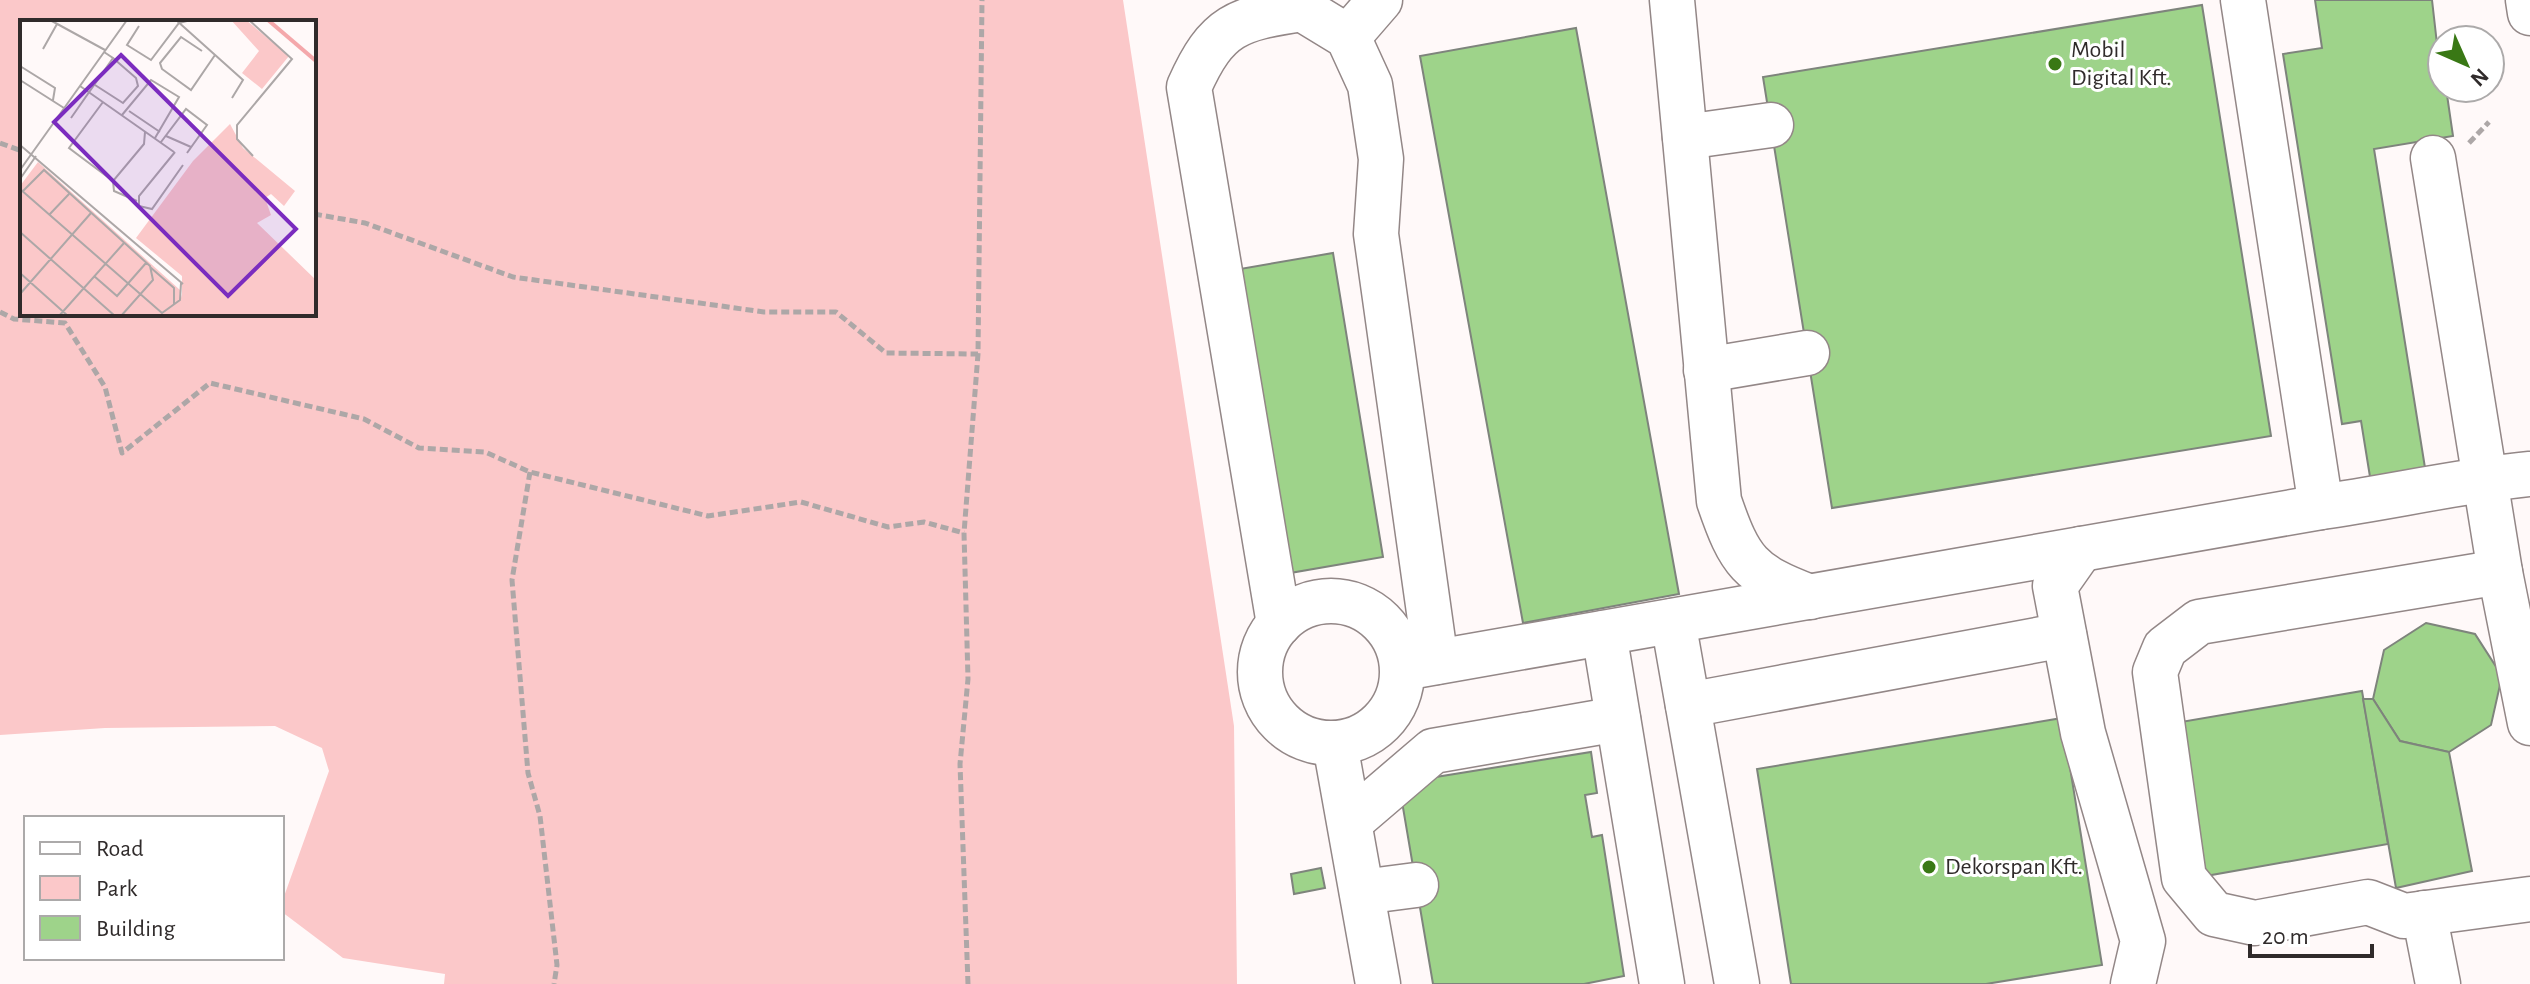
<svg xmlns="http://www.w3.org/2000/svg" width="2530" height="984" font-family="'Alegreya Sans',sans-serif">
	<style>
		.green { fill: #fbc8c9; fill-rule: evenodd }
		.building { fill: #9ed38a; stroke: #7e847c; stroke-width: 2 }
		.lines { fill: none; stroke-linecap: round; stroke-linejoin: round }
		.minor-casing { stroke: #938787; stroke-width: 47 }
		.major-casing { stroke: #938787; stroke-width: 47 }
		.path { stroke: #ada7a7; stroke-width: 5; stroke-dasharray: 8 4; stroke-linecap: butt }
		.minor { stroke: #fff; stroke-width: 44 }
		.major { stroke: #fff; stroke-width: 44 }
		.poi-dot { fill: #397815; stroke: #fff; stroke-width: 3 }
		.labels { text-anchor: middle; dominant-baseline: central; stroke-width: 6; stroke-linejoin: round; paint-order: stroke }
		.poi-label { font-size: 24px; fill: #302b2b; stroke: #fff; text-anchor: start }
		.inset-river { fill: none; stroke: #f4a8ab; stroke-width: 4 }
		.inset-road { fill: none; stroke: #aca7a7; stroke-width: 2 }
		.view { fill: #7b2cbf; fill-opacity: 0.15; stroke: #7b2cbf; stroke-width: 4 }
		.inset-edge { fill: none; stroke: #302b2b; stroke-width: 4 }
	</style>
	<rect width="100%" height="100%" fill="#fff9f9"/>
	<path class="green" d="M0 0H1123L1234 726 1237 984H444L445 974 343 958 282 912V902L329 771 322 748 275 726 105 728 0 735ZM22 22H314V314H22Z"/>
	<g class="building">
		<polygon points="2315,0 2432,0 2442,88 2446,88 2453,136 2374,149 2426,474 2371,483 2361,421 2342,424 2283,54 2322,48"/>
		<polygon points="2202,5 2271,436 1832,508 1763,77"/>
		<polygon points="1576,28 1679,594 1523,623 1420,56"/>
		<polygon points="1333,253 1383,557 1290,573 1240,269"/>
		<polygon points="2426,623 2475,634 2502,676 2491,725 2449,752 2400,741 2373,699 2384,650"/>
		<polygon points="2362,691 2388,844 2200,877 2175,723"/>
		<polygon points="2363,699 2373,699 2400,741 2449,752 2472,871 2396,888"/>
		<polygon points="2062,718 2102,965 1986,984 1791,984 1757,769"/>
		<polygon points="1591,752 1597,793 1585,795 1592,837 1602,835 1624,976 1584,984 1433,984 1400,790 1405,782"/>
		<polygon points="1321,868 1325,888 1294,894 1291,874"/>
	</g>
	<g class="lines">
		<defs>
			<g id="minor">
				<path d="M1672 0 1719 501C1740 562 1749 574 1810 597"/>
				<polyline points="2243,0 2321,507"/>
				<polyline points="1348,37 1380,0"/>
				<polyline points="1685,137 1771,125"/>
				<polyline points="2433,158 2500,572 2530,723"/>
				<polyline points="1706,370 1807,353"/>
				<polyline points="2081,549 2055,586 2083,733 2143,941 2133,984"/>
				<polyline points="2500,572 2199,622 2165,648 2155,672 2184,878 2214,914 2255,923 2368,902 2404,916 2530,899"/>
				<circle cx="1331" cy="672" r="71"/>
				<polyline points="1673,621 1737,984"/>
				<path d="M1279 624 1189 87C1217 24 1237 19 1302 9L1348 37 1370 85 1381 159 1376 234 1436 662"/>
				<polyline points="1604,633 1662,984"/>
				<path d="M1403 668 2321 507C2391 497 2460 481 2530 474"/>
				<polyline points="1688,705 2064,635"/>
				<polyline points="1335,744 1378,984"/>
				<polyline points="1350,822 1433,751 1618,719"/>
				<polyline points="1362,892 1416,885"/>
				<polyline points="2424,913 2438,984"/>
			</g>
			<polyline id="major" points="2528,0 2530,13"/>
		</defs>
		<use href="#minor" class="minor-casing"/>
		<use href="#major" class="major-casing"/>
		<g class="path">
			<polyline points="0,143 22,151"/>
			<polyline points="2469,143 2489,122"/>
			<polyline points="314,214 365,223 513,277 764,312 836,312 886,353 978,354"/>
			<polyline points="0,312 14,319 65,323 105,387 122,453 210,383 364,419 419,448 485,452 530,472 708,516 801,502 888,527 924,522 964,533"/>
			<polyline points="530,472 512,580 528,773 540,816 557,965 554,984"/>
			<polyline points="968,984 960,764 968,679 964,533 978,354 982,0"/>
		</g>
		<use href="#minor" class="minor"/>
		<use href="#major" class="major"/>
	</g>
	<g class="poi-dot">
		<circle cx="2055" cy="64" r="8"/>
		<circle cx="1929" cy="867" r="8"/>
	</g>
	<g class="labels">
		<g class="poi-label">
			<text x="2071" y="50">Mobil<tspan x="2071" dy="28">Digital Kft.</tspan></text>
			<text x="1945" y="867">Dekorspan Kft.</text>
		</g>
	</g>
	<g transform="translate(20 20)">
		<rect width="296" height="296" fill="#fff9f9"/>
		<path d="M211 0H226L269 36 242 69 222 53 239 31ZM210 104 223 128 275 171 264 186 251 174 245 178 251 195 237 203 296 260V296H0V166L18 142 160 270 162 278V256L116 218 173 141Z" fill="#fbc8c9"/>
		<path class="inset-river" d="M248 0 296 41"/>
		<path class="inset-road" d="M30 0 85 30M156 0 223 60 212 78M229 0 272 39 217 105V119L233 136M119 6 107 25 131 40 159 3 167 1M23 29 37 4M182 31 161 17 140 43 142 49 171 70 195 35M0 46 35 68 33 80M0 60 44 88M75 65 103 83 118 66 116 58 93 38M60 66 154 132M83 82 49 128 93 161M109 91 140 112M102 95 131 60 159 77 135 118M51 98 93 38 84 32M146 116 171 127M141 122 166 89 187 105 167 133M0 125 163 264M155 132 119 176V186L132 189 163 145M0 150 107 0M0 159 16 136M0 169 142 293 160 280 161 263M3 171 24 150 130 246 133 260 101 296M117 181 94 171 93 161 124 124 125 112M29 195 49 174M0 212 95 296M130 247 154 268V285M0 253 48 296M74 256 97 276 126 243M0 274 71 193M39 296 104 223"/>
		<path class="view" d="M101 35 276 209 208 276 34 102Z"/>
		<rect width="296" height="296" class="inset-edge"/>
	</g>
	<rect x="24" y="816" width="260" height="144" fill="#ffffff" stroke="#acaaaa" stroke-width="2"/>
	<rect x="40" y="842" width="40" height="12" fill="#ffffff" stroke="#acaaaa" stroke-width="2"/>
	<text x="96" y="856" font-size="24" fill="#302b2b">Road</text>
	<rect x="40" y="876" width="40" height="24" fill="#fbc8c9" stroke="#acaaaa" stroke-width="2"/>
	<text x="96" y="896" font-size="24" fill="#302b2b">Park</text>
	<rect x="40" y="916" width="40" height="24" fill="#9ed38a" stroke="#acaaaa" stroke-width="2"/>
	<text x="96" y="936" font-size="24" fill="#302b2b">Building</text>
	<g transform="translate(2466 64) rotate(135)"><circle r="38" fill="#ffffff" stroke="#acaaaa" stroke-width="2"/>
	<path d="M0-6L14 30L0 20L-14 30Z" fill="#397815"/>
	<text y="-12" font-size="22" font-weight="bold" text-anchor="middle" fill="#302b2b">N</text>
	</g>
	<path d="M2250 944v12h122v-12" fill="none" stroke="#302b2b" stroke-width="4"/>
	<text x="2262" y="944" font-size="24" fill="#302b2b" stroke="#ffffff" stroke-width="6" paint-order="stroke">20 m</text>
</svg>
